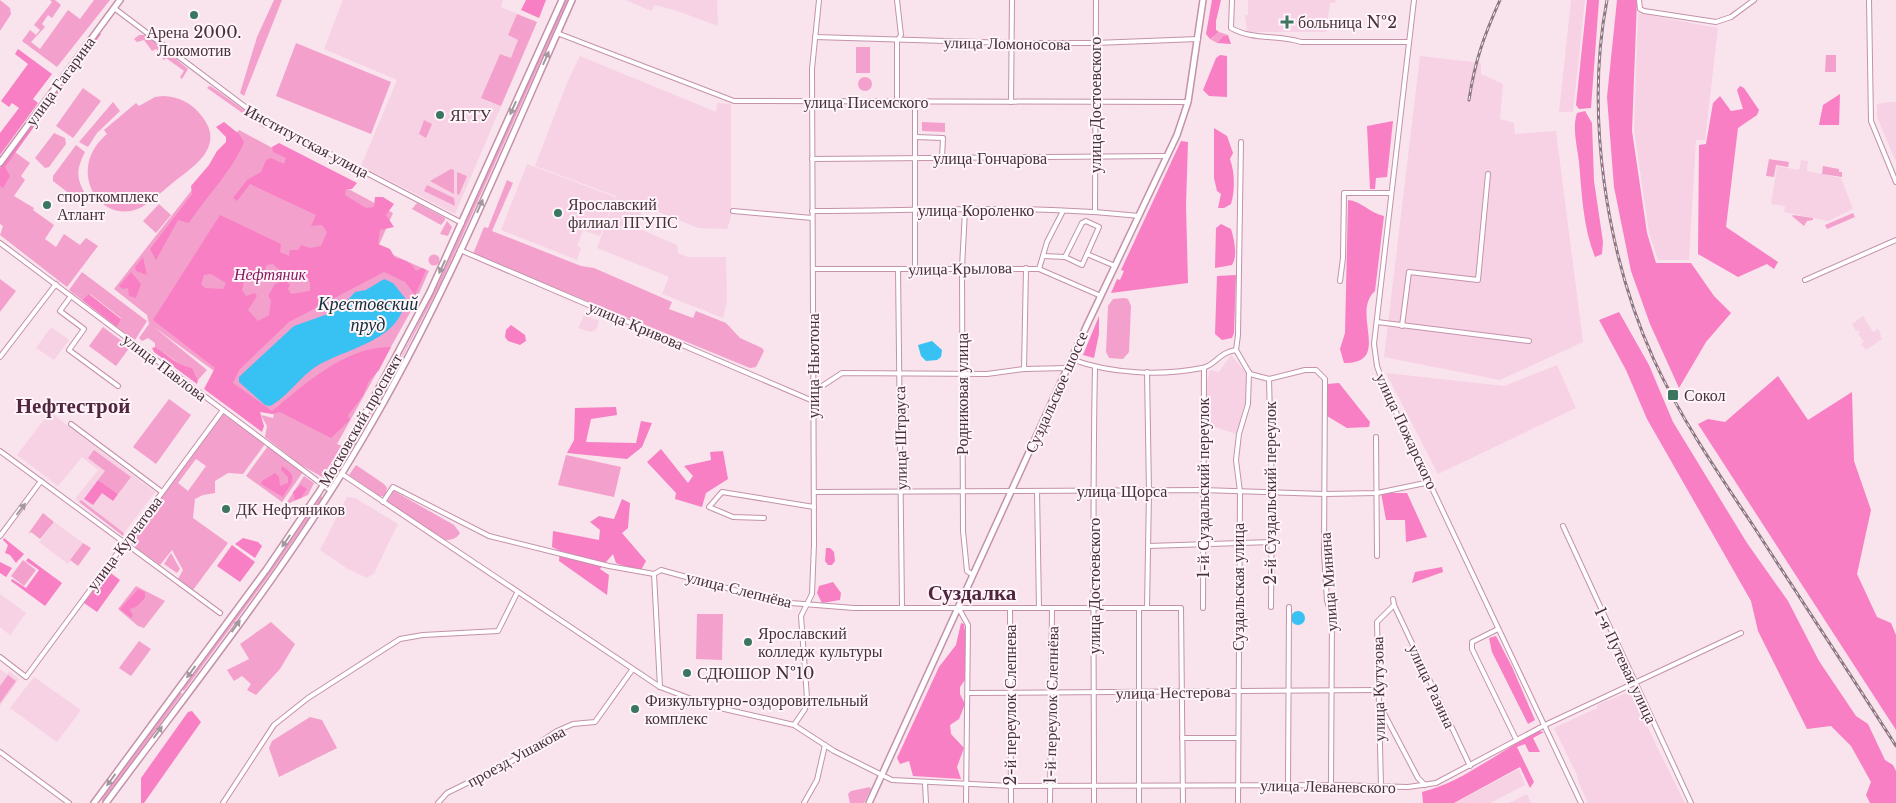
<svg xmlns="http://www.w3.org/2000/svg" width="1896" height="803" font-family="'Libre Baskerville',serif">
	<style>
		.built { fill: #f7d2e4 }
		.green { fill: #f4a0cc; fill-rule: evenodd }
		.forest { fill: #f87fc3; fill-rule: evenodd }
		.water { fill: #38c2f3 }
		.lines { fill: none; stroke-linecap: round; stroke-linejoin: round }
		.minor-casing { stroke: #c492ab; stroke-width: 6 }
		.major-casing { stroke: #c492ab; stroke-width: 8 }
		.minor { stroke: #fff; stroke-width: 4 }
		.major { stroke: #fff; stroke-width: 5 }
		.rail-casing { stroke: #8d7882; stroke-width: 3 }
		.rail { stroke: #fff4f9; stroke-width: 1; stroke-dasharray: 4; stroke-linecap: butt }
		.oneway { fill: #a2989d }
		.poi-dot { fill: #3b7660; stroke: #fff4f9; stroke-width: 2 }
		.labels { text-anchor: middle; dominant-baseline: central; stroke-width: 4; stroke-linejoin: round; paint-order: stroke }
		.poi-label { font-size: 16px; fill: #46313b; stroke: #fff4f9; text-anchor: start }
		.street-label { font-size: 16px; fill: #46313b; stroke: #fff4f9 }
		.park-label { font-size: 16px; font-style: italic; fill: #861a5e; stroke: #fff4f9 }
		.water-label { font-size: 18px; font-style: italic; fill: #122e39; stroke: #fff4f9 }
		.district-label { font-size: 21px; font-weight: bold; fill: #4f263d; stroke: #fff4f9 }
	</style>
	<rect width="100%" height="100%" fill="#f9e3ed"/>
	<g class="built">
		<polygon points="343,0 503,0 501,7 537,22 455,214 361,166 397,80 324,49"/>
		<polygon points="626,0 717,0 718,26 677,11 655,5 651,11"/>
		<polygon points="1248,0 1336,0 1335,3 1330,3 1326,32 1247,32 1245,15 1248,15"/>
		<polygon points="1571,0 1585,0 1573,112 1559,112"/>
		<polygon points="1638,13 1718,28 1705,140 1696,140 1689,260 1658,260 1649,233 1634,129"/>
		<polygon points="580,56 716,112 717,103 731,104 731,217 727,229 698,228 644,206 635,227 677,245 678,253 688,257 726,257 727,302 723,318 662,294 669,277 597,248 616,196 535,166 567,83"/>
		<polygon points="1420,56 1481,63 1481,74 1503,84 1500,119 1514,123 1515,134 1556,131 1583,342 1500,380 1384,357"/>
		<polygon points="1890,102 1896,102 1896,162 1877,117 1877,104"/>
		<polygon points="1801,160 1808,161 1807,171 1841,178 1853,209 1828,221 1784,212 1785,206 1771,204 1777,166 1799,170"/>
		<polygon points="527,164 615,197 600,236 583,230 577,246 581,248 577,260 501,230"/>
		<polygon points="584,315 599,321 596,330 590,332 578,328"/>
		<polygon points="1863,316 1873,332 1878,329 1881,334 1880,336 1882,339 1866,350 1861,344 1864,342 1858,334 1860,332 1859,330 1856,331 1852,324"/>
		<polygon points="51,327 69,340 54,360 36,348"/>
		<polygon points="1231,355 1247,374 1246,398 1236,434 1206,424 1206,386 1210,370 1219,372"/>
		<polygon points="1557,365 1576,408 1438,474 1386,373 1504,386"/>
		<polygon points="50,412 155,492 124,533 81,501 79,502 75,499 98,470 82,457 58,486 17,455"/>
		<polygon points="347,497 355,498 398,524 374,573 367,578 348,569 320,550"/>
		<polygon points="54,522 83,543 68,564 39,542"/>
		<polygon points="0,594 26,613 10,635 0,627"/>
		<polygon points="0,669 7,674 9,671 19,679 0,706"/>
		<polygon points="34,677 81,710 57,742 10,708"/>
		<polygon points="1631,691 1657,747 1685,803 1588,803 1579,783 1577,775 1554,728 1597,708 1597,705"/>
		<polygon points="1519,769 1525,785 1490,803 1455,803"/>
		<polygon points="1527,794 1531,803 1509,803"/>
	</g>
	<g class="green">
		<polygon points="0,0 10,8 11,14 0,31"/>
		<polygon points="50,0 55,0 61,5 52,18 48,15 42,24 45,27 31,42 40,49 68,10 80,19 94,0 110,0 57,67 22,41 30,30 36,35 40,30 34,25 52,2"/>
		<polygon points="274,0 282,0 244,96 240,93 257,37"/>
		<polygon points="565,0 568,0 441,283 386,388 439,282"/>
		<polygon points="517,14 537,22 501,106 481,98 500,54 511,58 518,40 508,35"/>
		<polygon points="1219,32 1228,35 1223,36 1217,43 1210,39"/>
		<polygon points="139,35 145,35 162,48 163,51 160,57 158,55 160,52 156,49 152,51 144,40 137,42 134,39"/>
		<polygon points="296,43 391,82 371,134 276,96"/>
		<rect x="856" y="47" width="14" height="26"/>
		<polygon points="170,54 188,69 182,79 180,77 184,71 166,58 164,60 162,58 164,55"/>
		<polygon points="1826,55 1836,55 1836,72 1825,72"/>
		<circle cx="865" cy="84" r="7"/>
		<polygon points="209,86 212,87 266,126 264,128 207,88"/>
		<polygon points="83,88 101,101 73,138 56,126"/>
		<path d="M163 96C179 97 190 102 200 114 226 144 198 164 175 181 164 190 154 199 142 207 101 228 64 170 107 134L104 130 136 103 139 106 155 97Z"/>
		<polygon points="113,102 120,111 97,133 88,147 79,142"/>
		<polygon points="424,120 432,124 426,138 419,134"/>
		<polygon points="922,122 945,123 945,132 922,131"/>
		<polygon points="239,130 393,213 379,245 391,254 429,271 412,309 337,444 342,446 322,477 301,465 265,437 267,426 261,415 273,418 274,415 154,327 207,370 198,380 195,374 155,347 155,343 148,338 142,341 139,338 149,324 147,315 114,289"/>
		<polygon points="54,133 65,138 66,144 49,167 45,168 35,158"/>
		<path d="M76 145 85 152C76 170 76 178 86 195L79 201 53 181V176Z"/>
		<polygon points="15,152 30,163 21,176 25,180 14,196 34,208 33,210 54,225 45,239 56,247 64,234 80,245 86,238 98,246 67,287 0,235 3,226 0,224 0,172"/>
		<polygon points="1769,159 1789,162 1788,167 1776,165 1774,177 1766,176"/>
		<polygon points="1823,166 1839,169 1839,172 1842,172 1842,177 1822,174"/>
		<polygon points="451,169 454,170 454,194 430,181"/>
		<polygon points="457,172 467,176 459,195 457,194"/>
		<polygon points="507,180 513,183 492,231 581,266 594,268 672,302 669,309 693,318 696,311 726,323 740,338 762,348 764,351 756,367 750,368 473,254 484,227 488,228"/>
		<polygon points="427,185 454,198 455,206 424,191"/>
		<polygon points="417,203 445,218 445,220 441,225 412,209"/>
		<polygon points="159,204 171,215 156,233 143,221"/>
		<polygon points="1853,213 1855,217 1827,229 1825,225"/>
		<polygon points="1793,215 1813,218 1813,220 1807,221 1804,226 1792,216"/>
		<polygon points="447,221 452,227 448,236 440,234"/>
		<circle cx="434" cy="260" r="5.5"/>
		<polygon points="82,272 147,321 135,340 117,327 121,318 90,294 82,300 69,290"/>
		<polygon points="0,279 16,291 0,312"/>
		<polygon points="1124,298 1128,299 1131,306 1129,352 1123,359 1109,358 1106,352 1108,306 1113,299"/>
		<polygon points="103,327 130,347 116,366 89,346"/>
		<polygon points="380,397 364,430 329,486 328,485"/>
		<polygon points="169,399 191,415 156,464 133,447"/>
		<path d="M223 414 265 444 243 474 228 473 215 481V493L203 495 195 499 193 518 228 543 193 590 178 579 183 570 172 550 160 565 128 542ZM196 459 206 466 188 491 178 483Z"/>
		<polygon points="268,446 303,472 282,502 246,476"/>
		<polygon points="94,450 131,477 118,494 98,480 105,471 88,458"/>
		<polygon points="566,455 621,467 614,497 558,485"/>
		<polygon points="356,465 384,484 387,488 385,496 380,496 349,475"/>
		<polygon points="304,476 314,483 308,495 285,505"/>
		<path d="M394 491 454 525 460 533C456 539 452 540 445 540L387 502Z"/>
		<polygon points="321,496 323,498 270,574 184,691 182,690 269,572"/>
		<polygon points="81,500 124,533 123,536 79,502"/>
		<polygon points="43,513 54,522 40,539 31,532 28,534"/>
		<polygon points="83,543 91,548 78,566 70,560"/>
		<polygon points="171,553 180,569 177,573 164,564"/>
		<polygon points="23,560 36,570 24,586 11,576"/>
		<polygon points="136,586 165,601 144,628 138,626 118,609"/>
		<polygon points="697,614 723,614 722,660 696,659"/>
		<polygon points="271,622 295,644 280,669 256,695 247,690 251,684 242,676 234,681 227,670 249,659 240,644"/>
		<polygon points="139,641 151,649 131,676 119,668"/>
		<polygon points="8,675 16,681 0,703 0,686"/>
		<polygon points="180,692 182,694 103,801 101,800"/>
		<polygon points="310,717 322,720 337,748 279,777 269,748 272,741"/>
		<polygon points="870,787 871,789 864,803 850,803 848,794 851,791"/>
	</g>
	<g class="forest">
		<polygon points="526,0 546,0 539,18 521,10"/>
		<polygon points="1212,0 1221,0 1216,21 1216,30 1219,32 1210,39 1206,34"/>
		<polygon points="1587,0 1599,0 1591,108 1579,109 1576,105"/>
		<polygon points="1617,0 1637,0 1632,131 1647,233 1656,263 1691,263 1714,296 1731,313 1706,342 1679,388 1650,324 1631,271 1614,187 1607,97"/>
		<polygon points="98,32 101,34 5,167 10,176 3,188 0,186 0,168"/>
		<polygon points="1228,35 1231,44 1217,43 1223,36"/>
		<polygon points="18,49 52,74 33,99 38,103 0,155 0,133 19,108 12,103 9,107 1,101 28,64 15,54"/>
		<polygon points="1220,55 1227,56 1227,97 1209,96 1203,90 1216,58"/>
		<polygon points="1740,86 1744,88 1759,110 1757,115 1738,128 1726,227 1778,262 1774,269 1767,264 1738,277 1698,254 1699,145 1706,144 1713,103 1720,96 1731,111 1743,109 1737,90"/>
		<polygon points="1840,94 1839,125 1819,125 1823,105"/>
		<path d="M1585 111 1592 123 1594 181 1603 242 1602 254 1595 257C1583 227 1582 195 1579 162 1577 145 1572 129 1577 113Z"/>
		<polygon points="1393,121 1387,177 1376,178 1375,189 1370,189 1367,126"/>
		<path d="M224 122 239 134 244 142C233 170 206 197 189 223L178 220 156 260 150 249 192 194 191 186 209 165 217 151 226 142V137L216 127Z"/>
		<path d="M1214 128 1227 136 1233 153 1230 159C1235 173 1235 191 1231 204L1224 208H1218L1221 194 1217 191 1214 178Z"/>
		<polygon points="1181,141 1188,142 1186,205 1188,283 1111,293 1117,279 1120,280 1124,271 1121,270"/>
		<path d="M279 143 357 183 352 189H346L345 195 366 208 374 207 375 197H383L394 204 386 215 394 227 380 230 378 244 390 249 395 258C403 259 412 262 416 271L422 268 426 270 415 295 405 282 384 272 289 322 239 370 233 383 272 411C305 384 346 346 391 347L379 370 369 381 363 396 348 415 350 420 331 438 280 412 272 414 260 412 264 426 262 432 204 389 215 368 153 320 220 215 281 244 280 252 289 256 290 250H298L301 245 310 248 321 246 327 232 322 225 311 226 316 215 250 184 237 201 233 198 247 180 261 172 266 160 271 158 284 164 286 158 273 152 272 147ZM273 264 280 271V279L302 272C309 277 311 282 310 291L291 294 288 289 290 285 286 280 275 284 268 296 271 300 269 315 258 321 248 310 257 296 255 293 246 296 242 290 244 282 251 280 253 275 263 274 267 265ZM211 274 226 283 223 289 205 288 201 284 204 275Z"/>
		<path d="M1348 200C1361 201 1370 213 1384 216L1375 291C1350 313 1393 363 1344 363L1340 349 1345 333Z"/>
		<path d="M1221 224 1231 229C1234 239 1238 256 1232 265L1215 268 1216 228Z"/>
		<polygon points="143,257 147,275 136,271 135,267"/>
		<polygon points="131,272 141,284 136,298 129,296 128,288 123,289 119,286"/>
		<polygon points="1236,275 1234,333 1232,338 1222,340 1215,334 1217,276"/>
		<polygon points="89,294 121,319 117,327 82,300"/>
		<polygon points="1619,312 1649,365 1673,422 1747,543 1788,601 1819,661 1856,716 1868,724 1885,760 1893,765 1896,771 1896,803 1870,803 1866,795 1871,782 1851,746 1831,726 1807,729 1758,631 1751,601 1647,419 1626,370 1599,320"/>
		<polygon points="1099,316 1099,334 1094,358 1083,355"/>
		<polygon points="511,325 525,335 526,341 520,345 508,341 505,337 506,330"/>
		<path d="M155 347C167 354 178 366 192 368L198 380 197 384 154 352 152 348Z"/>
		<polygon points="1778,376 1808,420 1852,392 1854,461 1871,510 1857,574 1877,617 1891,623 1896,635 1896,730 1698,424 1708,419 1725,422"/>
		<polygon points="1339,383 1370,422 1369,427 1347,428 1327,416 1327,384"/>
		<polygon points="616,407 617,415 591,419 586,442 636,443 641,421 652,423 642,447 627,459 567,453 574,440 575,408"/>
		<polygon points="661,449 688,483 693,476 684,466 711,460 710,452 723,451 728,479 706,493 702,507 675,499 676,493 647,462"/>
		<path d="M282 466C301 478 290 483 283 497L261 484 262 481 275 473 279 477 280 486 288 483V477L281 470Z"/>
		<polygon points="98,480 118,494 113,501 102,493 93,505 84,499"/>
		<polygon points="301,485 307,489 301,498 295,500 293,492"/>
		<polygon points="1381,493 1407,493 1427,537 1406,542 1405,520 1386,520"/>
		<polygon points="622,499 630,503 628,528 622,533 646,561 640,572 616,563 613,554 600,569 609,575 607,595 559,561 560,551 552,547 553,531 599,540 600,530 590,522 599,516 614,519"/>
		<polygon points="4,538 24,554 16,563 10,555 5,553 8,545 3,540"/>
		<polygon points="243,538 258,542 262,546 255,558 235,544"/>
		<polygon points="232,545 255,562 240,582 217,566"/>
		<polygon points="826,548 830,548 834,552 835,561 832,565 828,565 825,561"/>
		<polygon points="28,558 62,583 45,606 11,581 12,579 26,588 39,570 26,561"/>
		<polygon points="0,562 12,568 6,577 0,573"/>
		<polygon points="1442,567 1443,572 1412,583 1415,572"/>
		<polygon points="108,571 120,580 97,612 84,603"/>
		<polygon points="833,582 841,593 840,600 822,603 817,593 819,586"/>
		<polygon points="138,589 145,592 145,598 136,607 129,609 133,615 131,618 120,609"/>
		<polygon points="961,623 964,624 967,646 967,677 960,687 960,694 965,704 959,719 950,725 951,734 964,748 957,767 961,779 913,776 909,761 900,764 897,758 939,667 956,645"/>
		<polygon points="1496,636 1512,667 1535,720 1528,724 1492,652 1489,638"/>
		<polygon points="192,711 201,722 144,803 141,803 141,778 188,712"/>
		<path d="M1539 731 1544 732 1533 738 1540 752H1529L1525 744 1517 747 1534 782 1530 788 1520 767 1454 803H1423L1422 792C1466 781 1499 750 1539 731Z"/>
	</g>
	<g class="water">
		<path d="M384 279 393 283 405 298C402 341 346 348 317 366 300 376 288 397 270 406L265 405 239 382V377L294 326 339 310 355 292 366 290Z"/>
		<polygon points="932,341 942,350 941,357 937,360 926,361 921,356 918,345"/>
		<circle cx="1298" cy="618" r="7"/>
	</g>
	<g class="lines">
		<defs>
			<g id="minor">
				<path d="M1232 0 1231 28C1254 41 1277 34 1301 42H1409"/>
				<polyline points="1414,0 1374,344 1377,366 1385,389 1581,803"/>
				<polyline points="1639,0 1640,9 1644,11 1716,22 1731,17 1754,0"/>
				<polyline points="1869,0 1871,121 1896,182"/>
				<polyline points="114,8 256,115 462,223"/>
				<polyline points="557,33 734,101 1188,102"/>
				<polyline points="815,37 1011,43 1095,43 1198,39"/>
				<polyline points="897,101 897,41 901,35 897,0"/>
				<polyline points="1011,102 1012,0"/>
				<polyline points="915,137 943,138 942,158"/>
				<polyline points="812,159 1167,156"/>
				<polyline points="965,210 962,268 963,531 967,571 973,575"/>
				<polyline points="733,211 812,218"/>
				<path d="M812 211C921 211 1031 204 1139 216"/>
				<polyline points="1095,211 1096,0"/>
				<polyline points="0,243 331,491"/>
				<polyline points="460,250 813,401"/>
				<polyline points="1087,254 1082,265 1065,257 1082,223 1086,221 1099,227 1087,254 1115,266"/>
				<polyline points="1043,256 1065,257"/>
				<polyline points="813,269 1039,269 1101,296"/>
				<polyline points="898,269 902,607"/>
				<polyline points="915,269 915,101"/>
				<polyline points="1039,269 1047,242 1063,211"/>
				<polyline points="1805,280 1896,240"/>
				<polyline points="1340,281 1343,258 1344,193 1391,193"/>
				<polyline points="71,296 60,311 84,329 69,350 118,386"/>
				<polyline points="1377,322 1529,341"/>
				<polyline points="1402,326 1409,272 1478,280 1488,174"/>
				<polyline points="1236,350 1250,374 1269,379 1305,370 1316,370 1325,379 1324,553 1327,601 1332,615 1331,785"/>
				<polyline points="1236,350 1238,335 1241,142"/>
				<polyline points="0,357 56,284"/>
				<path d="M1071 359C1111 374 1161 376 1202 368 1215 366 1219 352 1236 350"/>
				<polyline points="1024,369 1026,268"/>
				<polyline points="1269,379 1272,493 1271,607"/>
				<polyline points="813,392 842,373 987,374 1024,369 1067,368"/>
				<polyline points="71,424 162,492"/>
				<polyline points="1376,437 1377,556"/>
				<polyline points="0,451 220,613"/>
				<polyline points="342,474 660,687 707,705 794,725 834,751 892,780 1011,786 1331,785 1408,787 1436,783 1545,725 1741,633"/>
				<polyline points="1037,491 1039,608"/>
				<polyline points="814,492 1202,490 1325,494 1377,493 1430,482"/>
				<polyline points="383,502 393,487 489,536 609,566 654,574 661,570 668,572 778,602 854,608 1181,608 1183,803"/>
				<polyline points="764,518 733,517 709,507 722,492 814,507"/>
				<polyline points="1563,526 1691,803"/>
				<polyline points="0,536 41,481"/>
				<polyline points="1148,546 1272,542"/>
				<polyline points="654,574 660,687"/>
				<polyline points="1394,605 1470,766"/>
				<polyline points="958,607 968,625 966,803"/>
				<polyline points="1010,608 1011,803"/>
				<polyline points="1147,608 1149,492 1147,372"/>
				<polyline points="1203,608 1204,368"/>
				<polyline points="1498,629 1472,642 1472,649 1516,739"/>
				<polyline points="0,657 26,677 223,410"/>
				<polyline points="968,693 1378,690"/>
				<polyline points="1379,704 1418,778 1425,785"/>
				<polyline points="794,725 805,709 807,698 801,616 812,594 814,544 812,69 819,0"/>
				<polyline points="1182,738 1238,738"/>
				<polyline points="0,752 69,803"/>
				<polyline points="925,783 926,803"/>
				<polyline points="1288,785 1289,607"/>
				<polyline points="1381,786 1377,622 1394,605 1393,599"/>
				<polyline points="223,803 274,725 308,698 400,639 423,635 498,631 517,593"/>
				<polyline points="438,803 447,793 512,761 557,731 573,724 595,722 632,670"/>
				<polyline points="804,803 817,780 825,745"/>
				<polyline points="1050,803 1052,608"/>
				<path d="M1094 803C1094 658 1092 513 1095 368"/>
				<polyline points="1139,803 1139,608"/>
				<polyline points="1238,803 1240,492 1236,460 1239,434 1248,404 1249,372"/>
			</g>
			<g id="major">
				<polyline points="0,163 120,0"/>
				<polyline points="94,803 266,570 319,492 353,437 430,292 562,0"/>
				<path d="M106 803C194 684 288 567 362 440 445 300 506 148 572 0"/>
				<polyline points="869,803 1087,325 1177,135 1188,102 1203,0"/>
			</g>
		</defs>
		<use href="#minor" class="minor-casing"/>
		<use href="#major" class="major-casing"/>
		<use href="#minor" class="minor"/>
		<use href="#major" class="major"/>
		<defs>
			<g id="rail">
				<path d="M1607 0C1585 114 1606 254 1654 360 1681 419 1718 473 1754 527 1801 600 1849 672 1896 746"/>
				<path d="M1469 100C1475 60 1484 36 1500 0"/>
			</g>
		</defs>
		<use href="#rail" class="rail-casing"/>
		<use href="#rail" class="rail"/>
	</g>
	<defs><path id="oneway-solid" d="M-6-.8H1V-3.2L6.5 0L1 3.2V.8H-6Z" transform="scale(1.25)"/></defs>
	<g class="oneway">
		<use href="#oneway-solid" transform="translate(546 58) rotate(-66)"/>
		<use href="#oneway-solid" transform="translate(513 108) rotate(114)"/>
		<use href="#oneway-solid" transform="translate(480 206) rotate(-66)"/>
		<use href="#oneway-solid" transform="translate(442 267) rotate(115)"/>
		<use href="#oneway-solid" transform="translate(21 509) rotate(-53)"/>
		<use href="#oneway-solid" transform="translate(286 541) rotate(124)"/>
		<use href="#oneway-solid" transform="translate(236 626) rotate(-54)"/>
		<use href="#oneway-solid" transform="translate(191 672) rotate(126)"/>
		<use href="#oneway-solid" transform="translate(158 732) rotate(-54)"/>
		<use href="#oneway-solid" transform="translate(111 780) rotate(126)"/>
	</g>
	<g class="poi-dot">
		<circle cx="194" cy="15" r="5"/>
		<path d="M1284.5 14.5h5v5h5v5h-5v5h-5v-5h-5v-5h5z"/>
		<circle cx="440" cy="115" r="5"/>
		<circle cx="47" cy="205" r="5"/>
		<circle cx="558" cy="213" r="5"/>
		<rect x="1667" y="389" width="12" height="12" rx="2.5"/>
		<circle cx="226" cy="509" r="5"/>
		<circle cx="748" cy="642" r="5"/>
		<circle cx="687" cy="673" r="5"/>
		<circle cx="635" cy="709" r="5"/>
	</g>
	<g class="labels">
		<g class="poi-label">
			<text x="1298" y="22">больница №2</text>
			<text x="194" y="32" text-anchor="middle">Арена 2000.<tspan x="194" dy="18">Локомотив</tspan></text>
			<text x="450" y="115">ЯГТУ</text>
			<text x="57" y="196">спорткомплекс<tspan x="57" dy="18">Атлант</tspan></text>
			<text x="568" y="204">Ярославский<tspan x="568" dy="18">филиал ПГУПС</tspan></text>
			<text x="1684" y="395">Сокол</text>
			<text x="236" y="509">ДК Нефтяников</text>
			<text x="758" y="633">Ярославский<tspan x="758" dy="18">колледж культуры</tspan></text>
			<text x="697" y="673">СДЮШОР №10</text>
			<text x="645" y="700">Физкультурно-оздоровительный<tspan x="645" dy="18">комплекс</tspan></text>
		</g>
		<g class="street-label">
			<text transform="translate(1007 43) rotate(1)">улица Ломоносова</text>
			<text transform="translate(60 81) rotate(-54)">улица Гагарина</text>
			<text x="866" y="102">улица Писемского</text>
			<text transform="translate(1095 105) rotate(-90)">улица Достоевского</text>
			<text transform="translate(307 141) rotate(28)">Институтская улица</text>
			<text x="990" y="158">улица Гончарова</text>
			<text x="976" y="210">улица Короленко</text>
			<text transform="translate(960 268) rotate(-1)">улица Крылова</text>
			<text transform="translate(636 325) rotate(23)">улица Кривова</text>
			<text transform="translate(813 366) rotate(-90)">улица Ньютона</text>
			<text transform="translate(165 367) rotate(37)">улица Павлова</text>
			<text transform="translate(1056 392) rotate(-66)">Суздальское шоссе</text>
			<text transform="translate(962 394) rotate(-90)">Родниковая улица</text>
			<text transform="translate(360 420) rotate(-60)">Московский проспект</text>
			<text transform="translate(1407 431) rotate(65)">улица Пожарского</text>
			<text transform="translate(900 438) rotate(-91)">улица Штрауса</text>
			<text transform="translate(1203 488) rotate(-90)">1-й Суздальский переулок</text>
			<text x="1122" y="491">улица Щорса</text>
			<text transform="translate(1270 493) rotate(-90)">2-й Суздальский переулок</text>
			<text transform="translate(124 543) rotate(-53)">улица Курчатова</text>
			<text transform="translate(1328 582) rotate(-94)">улица Минина</text>
			<text transform="translate(1094 586) rotate(-90)">улица Достоевского</text>
			<text transform="translate(1238 587) rotate(-90)">Суздальская улица</text>
			<text transform="translate(739 589) rotate(14)">улица Слепнёва</text>
			<text transform="translate(1626 665) rotate(65)">1-я Путевая улица</text>
			<text transform="translate(1432 686) rotate(65)">улица Разина</text>
			<text transform="translate(1378 689) rotate(-91)">улица Кутузова</text>
			<text transform="translate(1173 692) rotate(-1)">улица Нестерова</text>
			<text transform="translate(1010 705) rotate(-90)">2-й переулок Слепнева</text>
			<text transform="translate(1051 705) rotate(-89)">1-й переулок Слепнёва</text>
			<text transform="translate(516 756) rotate(-29)">проезд Ушакова</text>
			<text transform="translate(1328 786) rotate(1)">улица Леваневского</text>
		</g>
		<g class="park-label">
			<text x="270" y="274">Нефтяник</text>
		</g>
		<g class="water-label">
			<text x="368" y="304">Крестовский<tspan x="368" dy="21">пруд</tspan></text>
		</g>
		<g class="district-label">
			<text x="73" y="406">Нефтестрой</text>
			<text x="972" y="593">Суздалка</text>
		</g>
	</g>
</svg>
